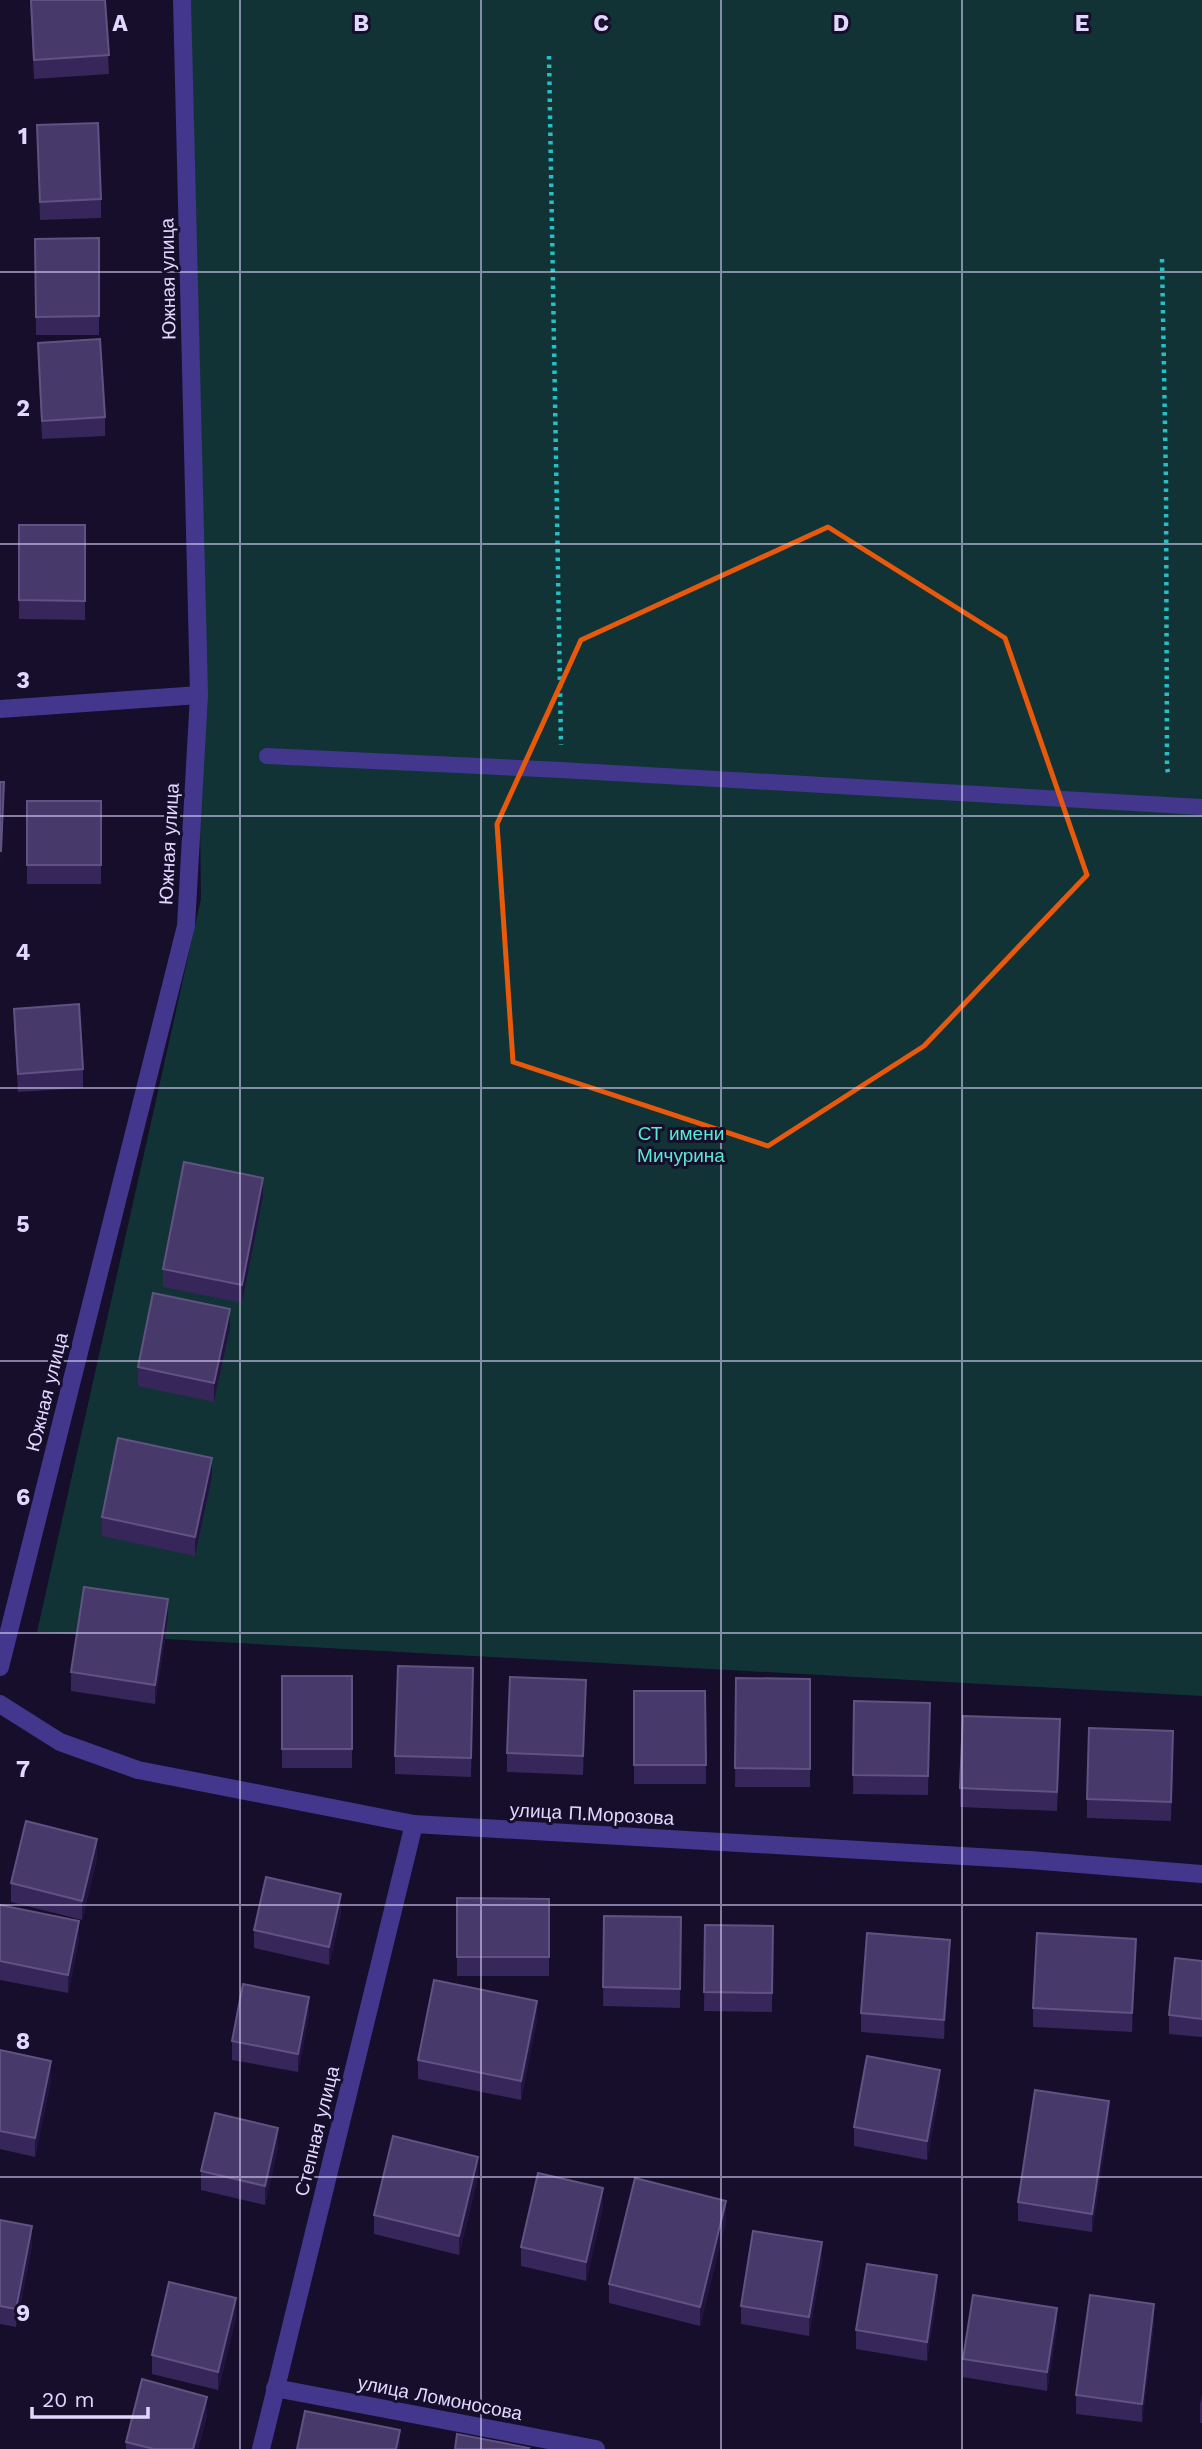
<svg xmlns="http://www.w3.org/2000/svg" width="1202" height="2449" font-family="'Work Sans',sans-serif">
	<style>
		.green { fill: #113335 }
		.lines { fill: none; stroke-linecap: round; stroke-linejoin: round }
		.path { stroke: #26bfc5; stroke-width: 4.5; stroke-dasharray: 3.5 5; stroke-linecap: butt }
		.service { stroke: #42368d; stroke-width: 16 }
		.minor { stroke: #42368d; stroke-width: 18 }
		.wall { fill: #362659 }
		.shaded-wall { fill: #21153f }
		.building { fill: #48396b; stroke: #605282; stroke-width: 2 }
		.marked { fill: none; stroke: #e8590c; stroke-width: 5; stroke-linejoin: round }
		.grid { fill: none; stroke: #e0d8ff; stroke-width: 2; stroke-opacity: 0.55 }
		.labels { text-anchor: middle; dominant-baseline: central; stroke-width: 6; stroke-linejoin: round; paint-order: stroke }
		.street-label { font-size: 19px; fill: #e0d8ff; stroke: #160e2a }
		.park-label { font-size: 19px; fill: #59ead4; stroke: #160e2a }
		.grid-label { font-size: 23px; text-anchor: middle; font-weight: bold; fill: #e0d8ff; stroke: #160e2a; stroke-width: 6; stroke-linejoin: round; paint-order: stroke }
	</style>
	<rect width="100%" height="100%" fill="#160e2a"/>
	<polygon class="green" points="190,0 1202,0 1202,1696 37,1632 201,899"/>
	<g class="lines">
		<g class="path">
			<polyline points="549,56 561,745"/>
			<polyline points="1162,259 1166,482 1167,768 1169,777"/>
		</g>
		<polyline class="service" points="267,756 561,770 1202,807"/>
		<g class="minor">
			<polyline points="0,709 199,695"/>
			<polyline points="0,1667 186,926 199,695 182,0"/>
			<polyline points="0,1704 60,1742 138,1770 414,1824 1030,1860 1202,1874"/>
			<polyline points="275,2388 596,2449"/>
			<polyline points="261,2449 414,1824"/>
		</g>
	</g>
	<g class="wall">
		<polygon points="30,0 105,0 109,74 34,79"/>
		<polygon points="37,125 101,199 101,218 40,220"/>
		<polygon points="99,238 99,335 36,335 35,239"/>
		<polygon points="38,343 105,417 105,436 42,439 38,362"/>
		<polygon points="19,525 85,525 85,620 19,619"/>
		<rect x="27" y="801" width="74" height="83"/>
		<polygon points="14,1009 83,1069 83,1088 18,1092 14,1028"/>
		<polygon points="263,1197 242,1303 163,1287 163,1269"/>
		<polygon points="230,1328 214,1402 138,1386 138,1367"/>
		<polygon points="212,1477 195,1556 102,1536 102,1517"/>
		<polygon points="168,1618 155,1704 71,1691 71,1672"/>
		<rect x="282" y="1676" width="70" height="92"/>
		<polygon points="736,1678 810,1679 810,1787 735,1787"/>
		<polygon points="473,1687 471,1777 395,1774 395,1756"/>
		<polygon points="634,1691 705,1691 706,1784 634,1784"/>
		<polygon points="586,1698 583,1775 507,1772 507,1753"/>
		<polygon points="854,1701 930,1703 928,1795 853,1794"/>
		<polygon points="1060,1737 1057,1811 960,1807 960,1788"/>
		<polygon points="1173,1749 1171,1821 1087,1818 1087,1799"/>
		<polygon points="97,1858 82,1920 11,1902 11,1883"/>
		<polygon points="457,1898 549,1899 549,1976 457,1976"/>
		<polygon points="0,1907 79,1940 68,1993 0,1980"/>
		<polygon points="341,1912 329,1965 254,1948 254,1930"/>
		<polygon points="604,1916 681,1917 680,2008 603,2006"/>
		<polygon points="705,1925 773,1926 772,2012 704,2011"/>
		<polygon points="1136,1957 1132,2032 1033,2027 1033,2008"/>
		<polygon points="950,1958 944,2039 861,2032 861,2013"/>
		<polygon points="1202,1961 1202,2037 1169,2034 1169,2015"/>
		<polygon points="309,2015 298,2072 232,2060 232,2041"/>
		<polygon points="537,2019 521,2100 418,2079 418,2060"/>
		<polygon points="0,2050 51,2079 35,2157 0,2149"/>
		<polygon points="940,2089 927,2160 854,2146 854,2127"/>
		<polygon points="1109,2120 1092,2232 1018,2221 1018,2202"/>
		<polygon points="278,2147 265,2205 201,2190 201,2171"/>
		<polygon points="478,2176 459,2255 374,2234 374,2215"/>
		<polygon points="603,2207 586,2281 521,2266 521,2247"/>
		<polygon points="0,2220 32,2245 16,2327 0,2324"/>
		<polygon points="726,2220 700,2326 609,2303 609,2284"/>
		<polygon points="822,2261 809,2336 741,2324 741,2306"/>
		<polygon points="937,2294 927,2361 856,2349 856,2330"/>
		<polygon points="236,2317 218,2390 152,2374 152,2355"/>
		<polygon points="1154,2323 1142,2422 1076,2414 1076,2395"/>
		<polygon points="1057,2327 1047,2391 963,2377 963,2359"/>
		<polygon points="1202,2395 1202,2423 1200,2423 1200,2404"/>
		<polygon points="207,2415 198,2449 126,2449 126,2442"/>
	</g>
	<g class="shaded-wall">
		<polygon points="4,782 4,801 1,870 1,851"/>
		<polygon points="263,1178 263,1197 242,1303 242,1285"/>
		<polygon points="230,1309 230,1328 214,1402 214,1383"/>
		<polygon points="212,1458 212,1477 195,1556 195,1537"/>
		<polygon points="168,1599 168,1618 155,1704 155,1685"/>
		<polygon points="586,1680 586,1698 583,1775 583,1756"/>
		<polygon points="97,1839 97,1858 82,1920 82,1901"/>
		<polygon points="341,1894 341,1912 329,1965 329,1947"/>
		<polygon points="79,1921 79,1940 68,1993 68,1975"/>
		<polygon points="1136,1939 1136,1957 1132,2032 1132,2013"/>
		<polygon points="950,1940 950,1958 944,2039 944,2020"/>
		<polygon points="309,1997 309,2015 298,2072 298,2054"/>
		<polygon points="537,2001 537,2019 521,2100 521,2081"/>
		<polygon points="51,2061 51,2079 35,2157 35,2138"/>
		<polygon points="940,2070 940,2089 927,2160 927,2141"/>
		<polygon points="1109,2101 1109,2120 1092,2232 1092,2214"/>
		<polygon points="278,2128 278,2147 265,2205 265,2186"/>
		<polygon points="478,2157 478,2176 459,2255 459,2236"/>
		<polygon points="603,2188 603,2207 586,2281 586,2262"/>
		<polygon points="726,2201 726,2220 700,2326 700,2307"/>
		<polygon points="32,2226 32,2245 16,2327 16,2309"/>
		<polygon points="822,2242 822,2261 809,2336 809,2317"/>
		<polygon points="937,2275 937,2294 927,2361 927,2342"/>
		<polygon points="236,2298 236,2317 218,2390 218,2372"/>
		<polygon points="1154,2304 1154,2323 1142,2422 1142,2404"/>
		<polygon points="1057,2308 1057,2327 1047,2391 1047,2372"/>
		<polygon points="207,2397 207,2415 198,2449 193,2449"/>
		<polygon points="400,2430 400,2449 396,2449"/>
	</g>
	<g class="building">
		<polygon points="31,0 105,0 109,55 34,60"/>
		<polygon points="98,123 101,199 40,202 37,125"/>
		<polygon points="99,238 99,316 36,317 35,239"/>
		<polygon points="100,339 105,417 42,421 38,343"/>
		<polygon points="19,525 85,525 85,601 19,600"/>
		<polygon points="0,782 4,782 1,851 0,851"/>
		<rect x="27" y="801" width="74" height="64"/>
		<polygon points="79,1004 83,1069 18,1074 14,1009"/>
		<polygon points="184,1162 263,1178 242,1285 163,1269"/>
		<polygon points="153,1293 230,1309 214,1383 138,1367"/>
		<polygon points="118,1438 212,1458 195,1537 102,1517"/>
		<polygon points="84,1587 168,1599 155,1685 71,1672"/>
		<polygon points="398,1666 473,1668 471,1758 395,1756"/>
		<rect x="282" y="1676" width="70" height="73"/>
		<polygon points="510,1677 586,1680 583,1756 507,1753"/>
		<polygon points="736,1678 810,1679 810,1769 735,1768"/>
		<polygon points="634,1691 705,1691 706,1765 634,1765"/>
		<polygon points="854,1701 930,1703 928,1776 853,1775"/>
		<polygon points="963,1716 1060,1719 1057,1792 960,1788"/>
		<polygon points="1089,1728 1173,1731 1171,1802 1087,1799"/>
		<polygon points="26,1821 97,1839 82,1901 11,1883"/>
		<polygon points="266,1877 341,1894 329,1947 254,1930"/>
		<polygon points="457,1898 549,1899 549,1957 457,1957"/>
		<polygon points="0,1905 79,1921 68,1975 0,1961"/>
		<polygon points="604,1916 681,1917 680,1989 603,1987"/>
		<polygon points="705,1925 773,1926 772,1993 704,1992"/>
		<polygon points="867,1933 950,1940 944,2020 861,2013"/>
		<polygon points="1037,1933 1136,1939 1132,2013 1033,2008"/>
		<polygon points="1175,1958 1202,1961 1202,2019 1169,2015"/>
		<polygon points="434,1980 537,2001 521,2081 418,2060"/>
		<polygon points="243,1984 309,1997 298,2054 232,2041"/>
		<polygon points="0,2050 51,2061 35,2138 0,2131"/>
		<polygon points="867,2056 940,2070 927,2141 854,2127"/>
		<polygon points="1035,2090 1109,2101 1092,2214 1018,2202"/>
		<polygon points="215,2113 278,2128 265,2186 201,2171"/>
		<polygon points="393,2136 478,2157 459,2236 374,2215"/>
		<polygon points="538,2173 603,2188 586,2262 521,2247"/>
		<polygon points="635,2178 726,2201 700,2307 609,2284"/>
		<polygon points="0,2220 32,2226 16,2309 0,2306"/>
		<polygon points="753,2231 822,2242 809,2317 741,2306"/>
		<polygon points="867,2264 937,2275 927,2342 856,2330"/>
		<polygon points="169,2282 236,2298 218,2372 152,2355"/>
		<polygon points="973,2295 1057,2308 1047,2372 963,2359"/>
		<polygon points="1090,2295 1154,2304 1142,2404 1076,2395"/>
		<polygon points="142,2379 207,2397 193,2449 154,2449 126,2442"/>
		<polygon points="305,2411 400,2430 396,2449 297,2449"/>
		<polygon points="457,2434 529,2448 528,2449 455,2449"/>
	</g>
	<path class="marked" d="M828 527 1005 638 1087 875 924 1046 768 1146 513 1062 497 824 581 640Z"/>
	<path class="grid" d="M240 0V2449M481 0V2449M721 0V2449M962 0V2449M0 272H1202M0 544H1202M0 816H1202M0 1088H1202M0 1361H1202M0 1633H1202M0 1905H1202M0 2177H1202"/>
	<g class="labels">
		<g class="street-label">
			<text transform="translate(168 279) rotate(-91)">Южная улица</text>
			<text transform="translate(169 844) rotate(-87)">Южная улица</text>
			<text transform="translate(47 1392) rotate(-76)">Южная улица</text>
			<text transform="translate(592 1814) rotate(3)">улица П.Морозова</text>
			<text transform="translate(317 2131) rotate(-76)">Степная улица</text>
			<text transform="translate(440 2398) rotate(11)">улица Ломоносова</text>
		</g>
		<g class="park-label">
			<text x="681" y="1133">СТ имени<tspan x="681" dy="22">Мичурина</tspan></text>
		</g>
	</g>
	<g class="grid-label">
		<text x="120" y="31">A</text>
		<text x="361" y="31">B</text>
		<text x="601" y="31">C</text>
		<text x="841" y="31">D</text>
		<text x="1082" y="31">E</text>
		<text x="23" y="144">1</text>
		<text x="23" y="416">2</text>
		<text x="23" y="688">3</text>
		<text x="23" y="960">4</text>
		<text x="23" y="1232">5</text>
		<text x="23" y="1505">6</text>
		<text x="23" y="1777">7</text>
		<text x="23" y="2049">8</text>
		<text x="23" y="2321">9</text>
	</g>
	<path d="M32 2407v10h116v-10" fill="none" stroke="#e0d8ff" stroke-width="3.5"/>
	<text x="42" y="2407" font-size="21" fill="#e0d8ff" stroke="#160e2a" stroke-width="5" paint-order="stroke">20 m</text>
</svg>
